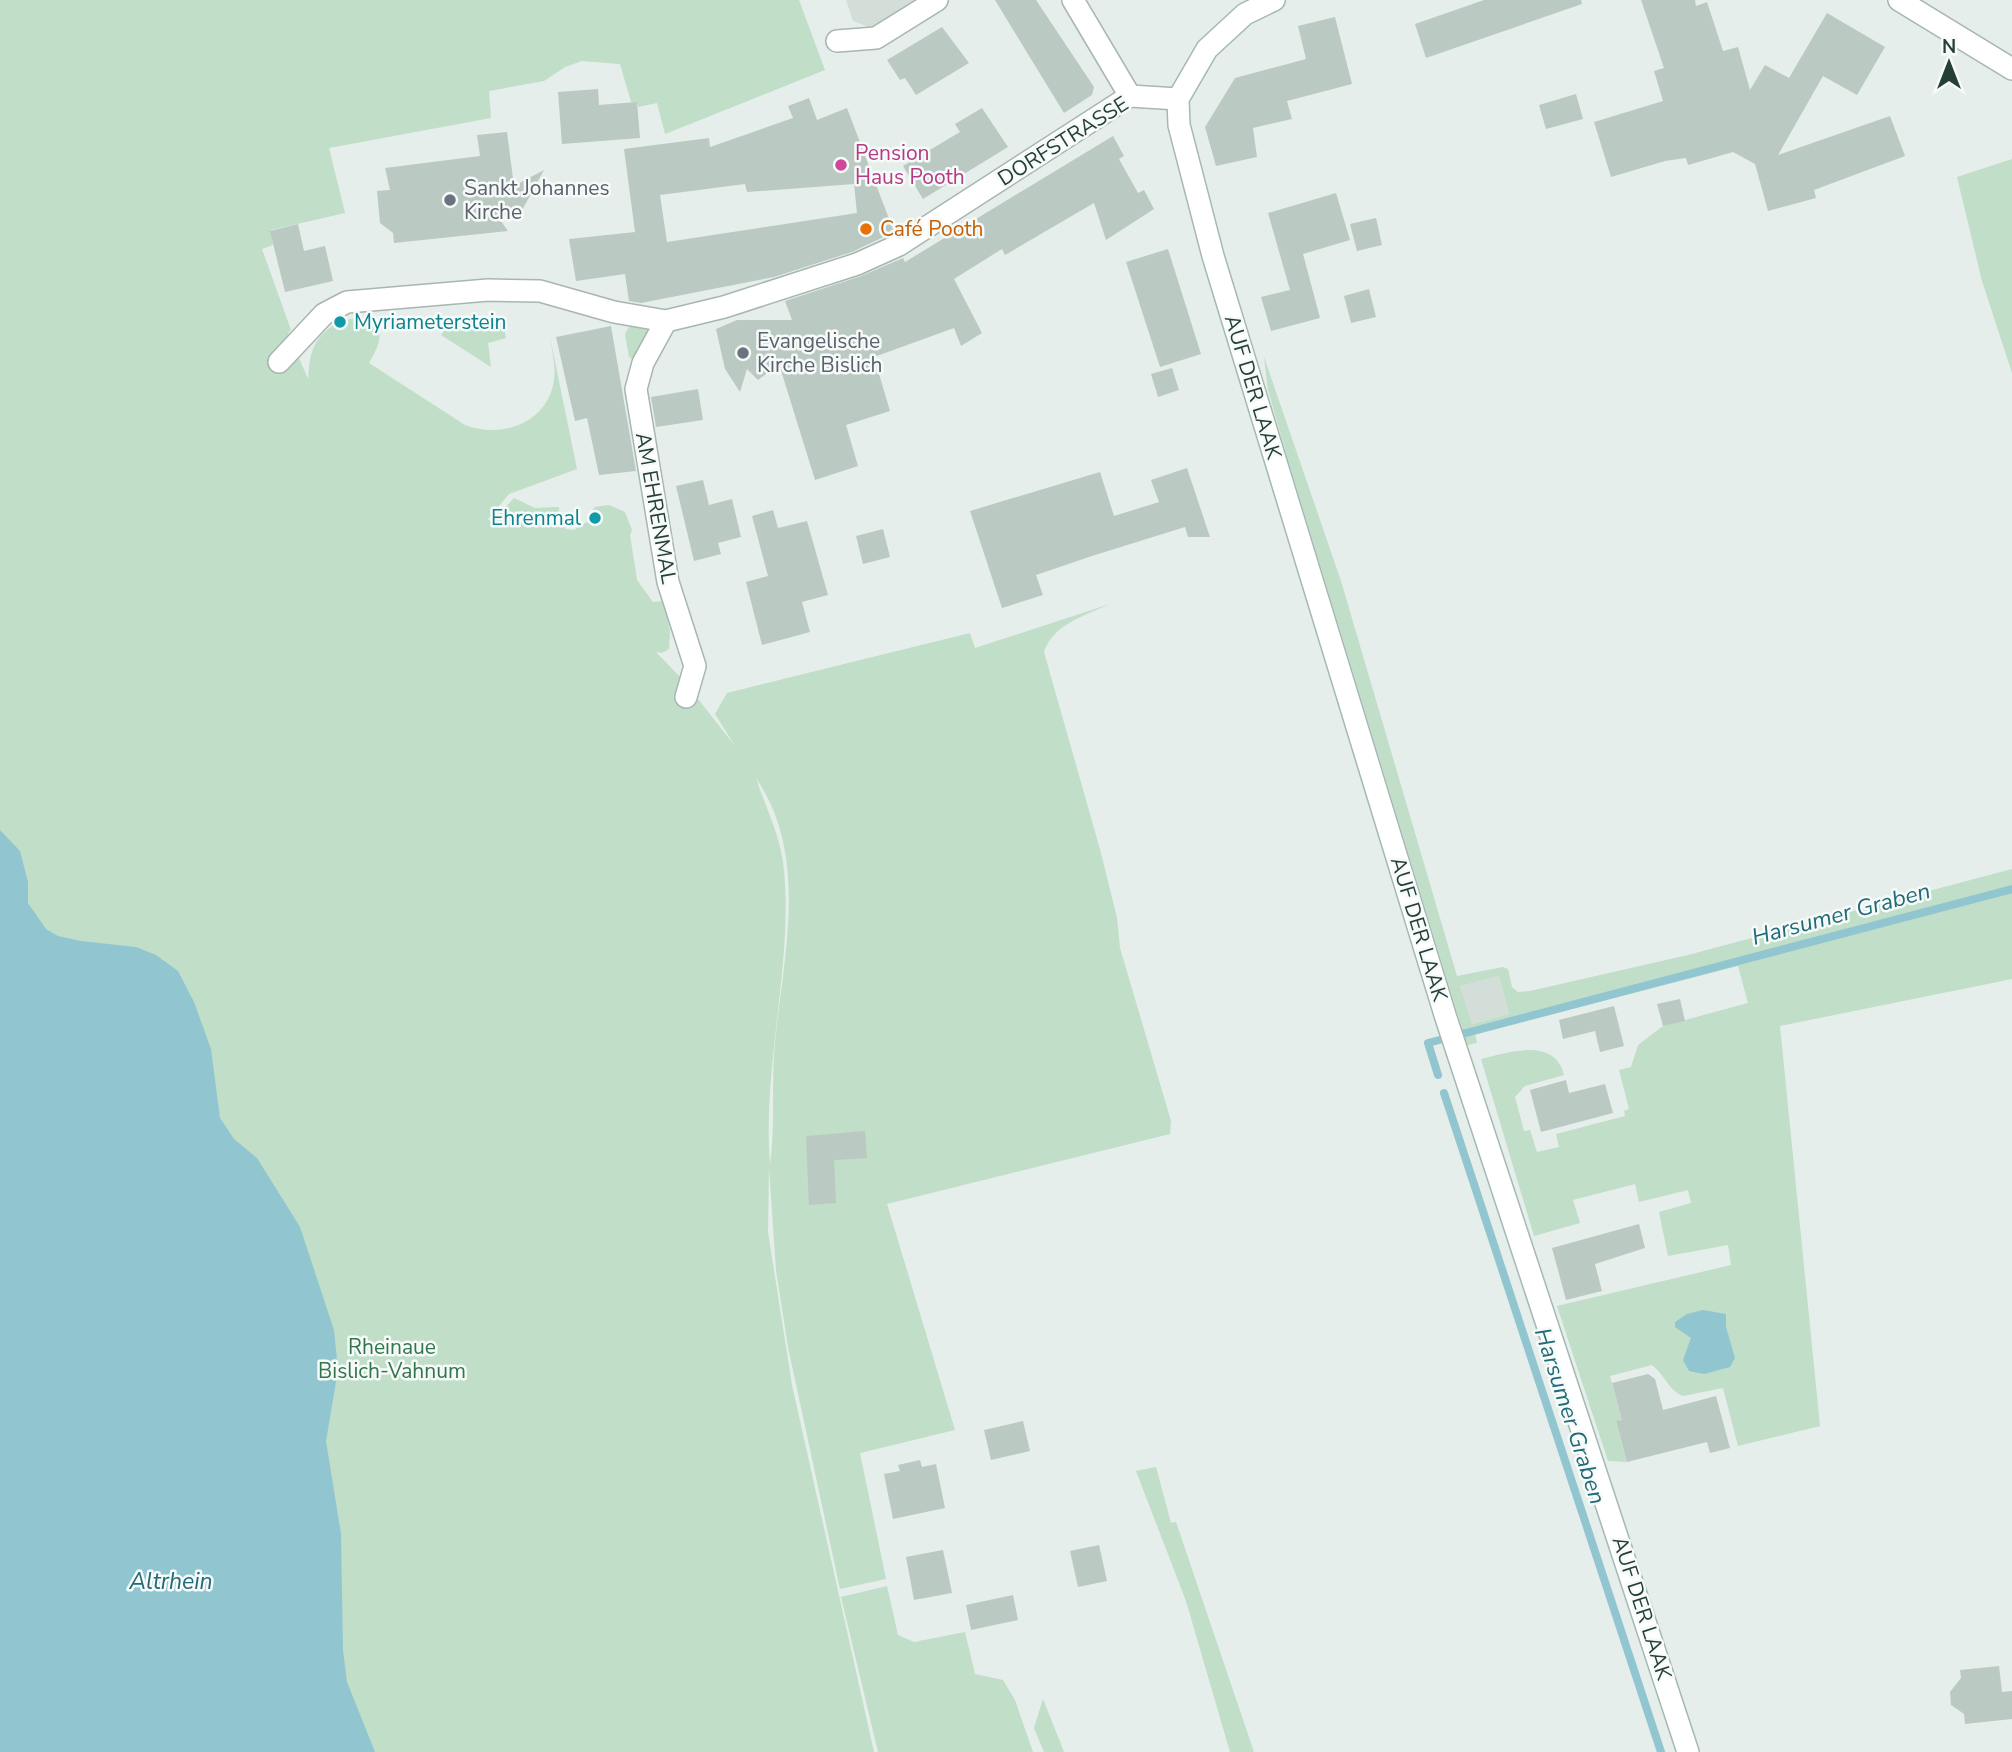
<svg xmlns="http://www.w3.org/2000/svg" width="2012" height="1752" font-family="'Nunito Sans',sans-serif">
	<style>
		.built { fill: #d4ded9 }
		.green { fill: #c0dec8; fill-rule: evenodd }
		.water { fill: #91c6d0 }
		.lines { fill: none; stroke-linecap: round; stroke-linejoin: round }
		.stream { stroke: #91c6d0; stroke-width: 8 }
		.building { fill: #bbc9c3; fill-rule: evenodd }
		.minor-casing { stroke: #a8b6b1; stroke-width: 24 }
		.secondary-casing { stroke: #a4b9b2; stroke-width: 24 }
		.minor { stroke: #fff; stroke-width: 21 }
		.secondary { stroke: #fff; stroke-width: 21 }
		.hotel-dot { fill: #d1479c; stroke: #f6faf8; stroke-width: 2.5 }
		.worship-dot { fill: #6b7280; stroke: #f6faf8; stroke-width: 2.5 }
		.food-dot { fill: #e8710a; stroke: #f6faf8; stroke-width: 2.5 }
		.culture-dot { fill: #0f9aa8; stroke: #f6faf8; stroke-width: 2.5 }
		.labels { text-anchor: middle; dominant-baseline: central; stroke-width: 5; stroke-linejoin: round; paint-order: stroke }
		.street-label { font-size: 21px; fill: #253f38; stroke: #f6faf8 }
		.hotel-label { font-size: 21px; fill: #b23c85; stroke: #f6faf8; text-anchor: start }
		.worship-label { font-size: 21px; fill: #5b616d; stroke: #f6faf8; text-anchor: start }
		.food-label { font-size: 21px; fill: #c56008; stroke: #f6faf8; text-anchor: start }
		.culture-label { font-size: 21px; fill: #0d838f; stroke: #f6faf8; text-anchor: start }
		.park-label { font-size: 21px; fill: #31754b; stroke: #f6faf8 }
		.water-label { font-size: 23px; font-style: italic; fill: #216b79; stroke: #f6faf8 }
	</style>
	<rect width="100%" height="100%" fill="#e5eeea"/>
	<g class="built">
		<polygon points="846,0 918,0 872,28 853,21"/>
		<polygon points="1499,976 1509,1014 1471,1024 1460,986"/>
	</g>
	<g class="green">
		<path d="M0 0H799L825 70 665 134 657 103 638 107 637 102H631L620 64 582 61 565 67 544 81 489 91 491 118 329 148 345 213 271 230 273 245 262 249 291 330 288 333 308 379C309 370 309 354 316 343 329 322 357 310 378 326 382 343 376 349 369 363L465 425C502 439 548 423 554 380 556 366 552 351 550 337L577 469 509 494 488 519 492 522 514 498 535 508 559 507 560 522 566 529 574 530 587 522 593 526 600 519 591 512 595 507 609 505 625 512 632 530 630 535 637 580 653 602 663 601 670 630 669 649 662 653 656 652 683 680 735 746 715 714 727 693 970 633 975 648 1110 604C1086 615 1052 625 1044 652L1101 853 1117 918 1120 948 1171 1121 1170 1134 887 1204 955 1430 860 1453 886 1579 840 1589 788 1347 776 1270 769 1167 768 1232 792 1385 874 1752H0ZM756 778C812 860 781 964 774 1054 772 1090 775 1129 770 1165 762 1067 793 965 784 870 781 837 766 809 756 778Z"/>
		<polygon points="2012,159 2012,373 1982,281 1957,177"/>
		<polygon points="637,324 648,327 650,332 633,359 629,357 625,334 629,327"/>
		<polygon points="504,329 506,338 488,343 491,367 441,335 444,331"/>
		<path d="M1264 357 1341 581 1457 976 1503 967 1508 969 1512 987 1518 992 1530 991 1688 955 2012 869V979L1780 1026 1820 1426 1738 1446 1723 1388 1683 1396C1668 1390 1665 1375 1652 1365L1610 1376 1622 1420 1616 1422 1627 1462 1608 1461 1557 1306 1731 1265 1728 1245 1668 1256 1659 1212 1691 1203 1688 1190 1639 1202 1635 1184 1573 1200 1580 1223 1534 1236 1481 1059C1508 1052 1555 1037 1564 1075L1525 1086 1515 1097 1524 1131 1530 1130 1537 1152 1559 1147 1556 1134 1625 1116 1624 1111 1629 1109 1619 1070 1631 1067 1638 1045 1663 1026 1748 1003 1738 966 1475 1034 1477 1043 1467 1045 1288 460 1268 390ZM1499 976 1509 1014 1472 1024 1460 986Z"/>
		<polygon points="1156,1467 1171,1523 1176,1522 1254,1752 1230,1752 1186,1601 1136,1471"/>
		<polygon points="887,1586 898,1635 914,1642 965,1632 975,1674 1003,1680 1015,1700 1033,1752 878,1752 841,1597"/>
		<polygon points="1043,1699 1064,1752 1044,1752 1034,1728"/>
	</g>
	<g class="water">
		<polygon points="0,830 20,851 28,882 28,903 46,929 58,936 81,941 136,947 156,955 178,971 194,1002 211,1049 220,1118 234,1139 257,1158 300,1227 334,1330 338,1370 326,1441 341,1534 343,1650 347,1682 375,1752 0,1752"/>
		<polygon points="1703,1310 1726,1314 1726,1327 1735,1358 1730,1367 1704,1374 1689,1371 1683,1360 1691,1338 1675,1327 1675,1322 1687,1314"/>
	</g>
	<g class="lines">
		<g class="stream">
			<polyline points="1438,1075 1428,1043 2012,889"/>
			<polyline points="1444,1093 1661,1752"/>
		</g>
	</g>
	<g class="building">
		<polygon points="995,0 1036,0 1094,87 1092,95 1064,113"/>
		<polygon points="1484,0 1581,0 1582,4 1426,58 1415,24"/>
		<polygon points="1641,0 1695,0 1696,6 1707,2 1723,51 1738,47 1750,90 1765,65 1789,78 1827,13 1885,47 1857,95 1823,76 1778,155 1890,116 1905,156 1814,190 1816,198 1768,211 1755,164 1733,152 1688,165 1686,158 1665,161 1611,177 1594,122 1663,101 1654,71 1664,68"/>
		<polygon points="1335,17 1352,84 1287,101 1292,119 1253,128 1257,157 1216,166 1205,127 1235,78 1306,59 1298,26"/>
		<polygon points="942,27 969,63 916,95 905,78 900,80 887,60"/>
		<polygon points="598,89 599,105 637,102 640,138 562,144 558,92"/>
		<polygon points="1576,94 1583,119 1546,129 1539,105"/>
		<path d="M809 98 817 120 847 108 894 232 852 252 774 277 641 303 629 301 625 274 576 281 569 239 635 232 624 149 709 138 710 147 793 118 788 106ZM745 184 747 192 854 184 857 213 667 242 660 195Z"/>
		<polygon points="982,108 1008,147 923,199 903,166 960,132 955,124"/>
		<polygon points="507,132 514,186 544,170 520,214 498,217 508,231 394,243 393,233 380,223 377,191 390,190 385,168 480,156 477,135"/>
		<polygon points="1113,136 1124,156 1119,159 1138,193 1144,190 1154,209 1106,240 1094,203 1005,255 1002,249 954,279 982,333 961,346 954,328 874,357 890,411 846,425 858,466 815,480 779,364 758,380 747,369 740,392 725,369 716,329 737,320 792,320 785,301 861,276 903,258 905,262"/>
		<polygon points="1336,193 1350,240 1303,254 1320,318 1271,331 1261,297 1290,290 1268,213"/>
		<polygon points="1376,218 1382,245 1357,251 1350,224"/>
		<polygon points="298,224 304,251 325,246 333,281 285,292 270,231"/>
		<polygon points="1168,249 1201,354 1160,367 1126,262"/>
		<polygon points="1369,289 1376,317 1351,323 1344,296"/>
		<polygon points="611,326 636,471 599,475 587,418 575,421 556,337"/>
		<polygon points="1172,368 1179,390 1158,397 1151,374"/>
		<polygon points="698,389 703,420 656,427 651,397"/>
		<polygon points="1187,468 1210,537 1188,537 1185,527 1092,556 1036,575 1043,595 1002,608 970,511 1100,472 1114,516 1159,502 1151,480"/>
		<polygon points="703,480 709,505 732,499 741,537 718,543 721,554 694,561 676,486"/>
		<polygon points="773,510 778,528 807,521 828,595 802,602 810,632 762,645 746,582 768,576 752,516"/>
		<polygon points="883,529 890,557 863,564 856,536"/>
		<polygon points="1680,999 1685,1021 1663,1026 1657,1004"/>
		<polygon points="1614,1006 1624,1046 1600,1052 1595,1031 1563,1039 1559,1020"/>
		<polygon points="1566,1080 1569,1093 1605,1084 1613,1113 1541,1132 1530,1090"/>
		<polygon points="865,1131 867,1158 834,1160 836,1203 809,1205 806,1136"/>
		<polygon points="1639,1224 1645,1248 1595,1264 1602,1291 1566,1300 1552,1248"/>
		<polygon points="1648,1374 1655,1379 1663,1410 1716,1396 1730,1448 1710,1453 1707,1442 1627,1462 1616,1421 1622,1420 1612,1383"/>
		<polygon points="1023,1421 1030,1451 991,1460 984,1430"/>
		<polygon points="920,1460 922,1467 936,1464 945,1508 893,1519 884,1474 900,1471 898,1465"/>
		<polygon points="1099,1545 1107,1581 1078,1587 1070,1551"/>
		<polygon points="943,1550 952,1593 914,1600 906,1557"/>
		<polygon points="1013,1595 1018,1620 971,1630 966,1605"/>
		<polygon points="1999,1666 2002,1692 2012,1691 2012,1719 1965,1724 1964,1714 1951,1705 1950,1692 1961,1678 1960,1670"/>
	</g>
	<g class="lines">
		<defs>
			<g id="minor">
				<polyline points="1073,0 1130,96"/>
				<polyline points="1899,0 2012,69"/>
				<polyline points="837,41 876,38 937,0"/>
				<polyline points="666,321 643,363 636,389 668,582 695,666 686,697"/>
				<polyline points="279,362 324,314 347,302 488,290 540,291 614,312 666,321 724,307 857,264 899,245 1130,96 1178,99"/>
			</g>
			<polyline id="secondary" points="1274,0 1245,14 1207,49 1178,99 1179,125 1213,256 1446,1018 1688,1752"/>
		</defs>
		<use href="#minor" class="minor-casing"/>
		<use href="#secondary" class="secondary-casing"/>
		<use href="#minor" class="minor"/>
		<use href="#secondary" class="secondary"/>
	</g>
	<circle class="hotel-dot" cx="841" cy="165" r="7"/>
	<g class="worship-dot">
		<circle cx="450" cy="200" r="7"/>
		<circle cx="743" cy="353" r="7"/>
	</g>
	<circle class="food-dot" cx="866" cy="229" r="7"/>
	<g class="culture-dot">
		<circle cx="340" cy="322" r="7"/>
		<circle cx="595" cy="518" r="7"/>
	</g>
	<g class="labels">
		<g class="street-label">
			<text transform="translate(1063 141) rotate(-32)">DORFSTRASSE</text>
			<text transform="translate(1253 387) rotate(73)">AUF DER LAAK</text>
			<text transform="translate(656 508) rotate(80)">AM EHRENMAL</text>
			<text transform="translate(1419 929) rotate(73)">AUF DER LAAK</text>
			<text transform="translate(1642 1608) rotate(72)">AUF DER LAAK</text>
		</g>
		<g class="hotel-label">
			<text x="855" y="153">Pension<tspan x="855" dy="24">Haus Pooth</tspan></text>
		</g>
		<g class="worship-label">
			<text x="464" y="188">Sankt Johannes<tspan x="464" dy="24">Kirche</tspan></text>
			<text x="757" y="341">Evangelische<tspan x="757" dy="24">Kirche Bislich</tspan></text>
		</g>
		<g class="food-label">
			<text x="880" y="229">Café Pooth</text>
		</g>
		<g class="culture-label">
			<text x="354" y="322">Myriameterstein</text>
			<text x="581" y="518" text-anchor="end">Ehrenmal</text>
		</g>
		<g class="park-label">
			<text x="392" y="1347">Rheinaue<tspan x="392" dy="24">Bislich-Vahnum</tspan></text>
		</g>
		<g class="water-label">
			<text transform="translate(1841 914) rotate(-15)">Harsumer Graben</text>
			<text transform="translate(1570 1416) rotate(72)">Harsumer Graben</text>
			<text x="171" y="1581">Altrhein</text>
		</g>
	</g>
	<g transform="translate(1949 63)" stroke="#f6faf8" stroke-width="5" paint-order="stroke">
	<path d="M0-5L12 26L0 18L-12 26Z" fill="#253f38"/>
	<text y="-10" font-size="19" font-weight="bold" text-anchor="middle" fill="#253f38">N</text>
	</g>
</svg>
